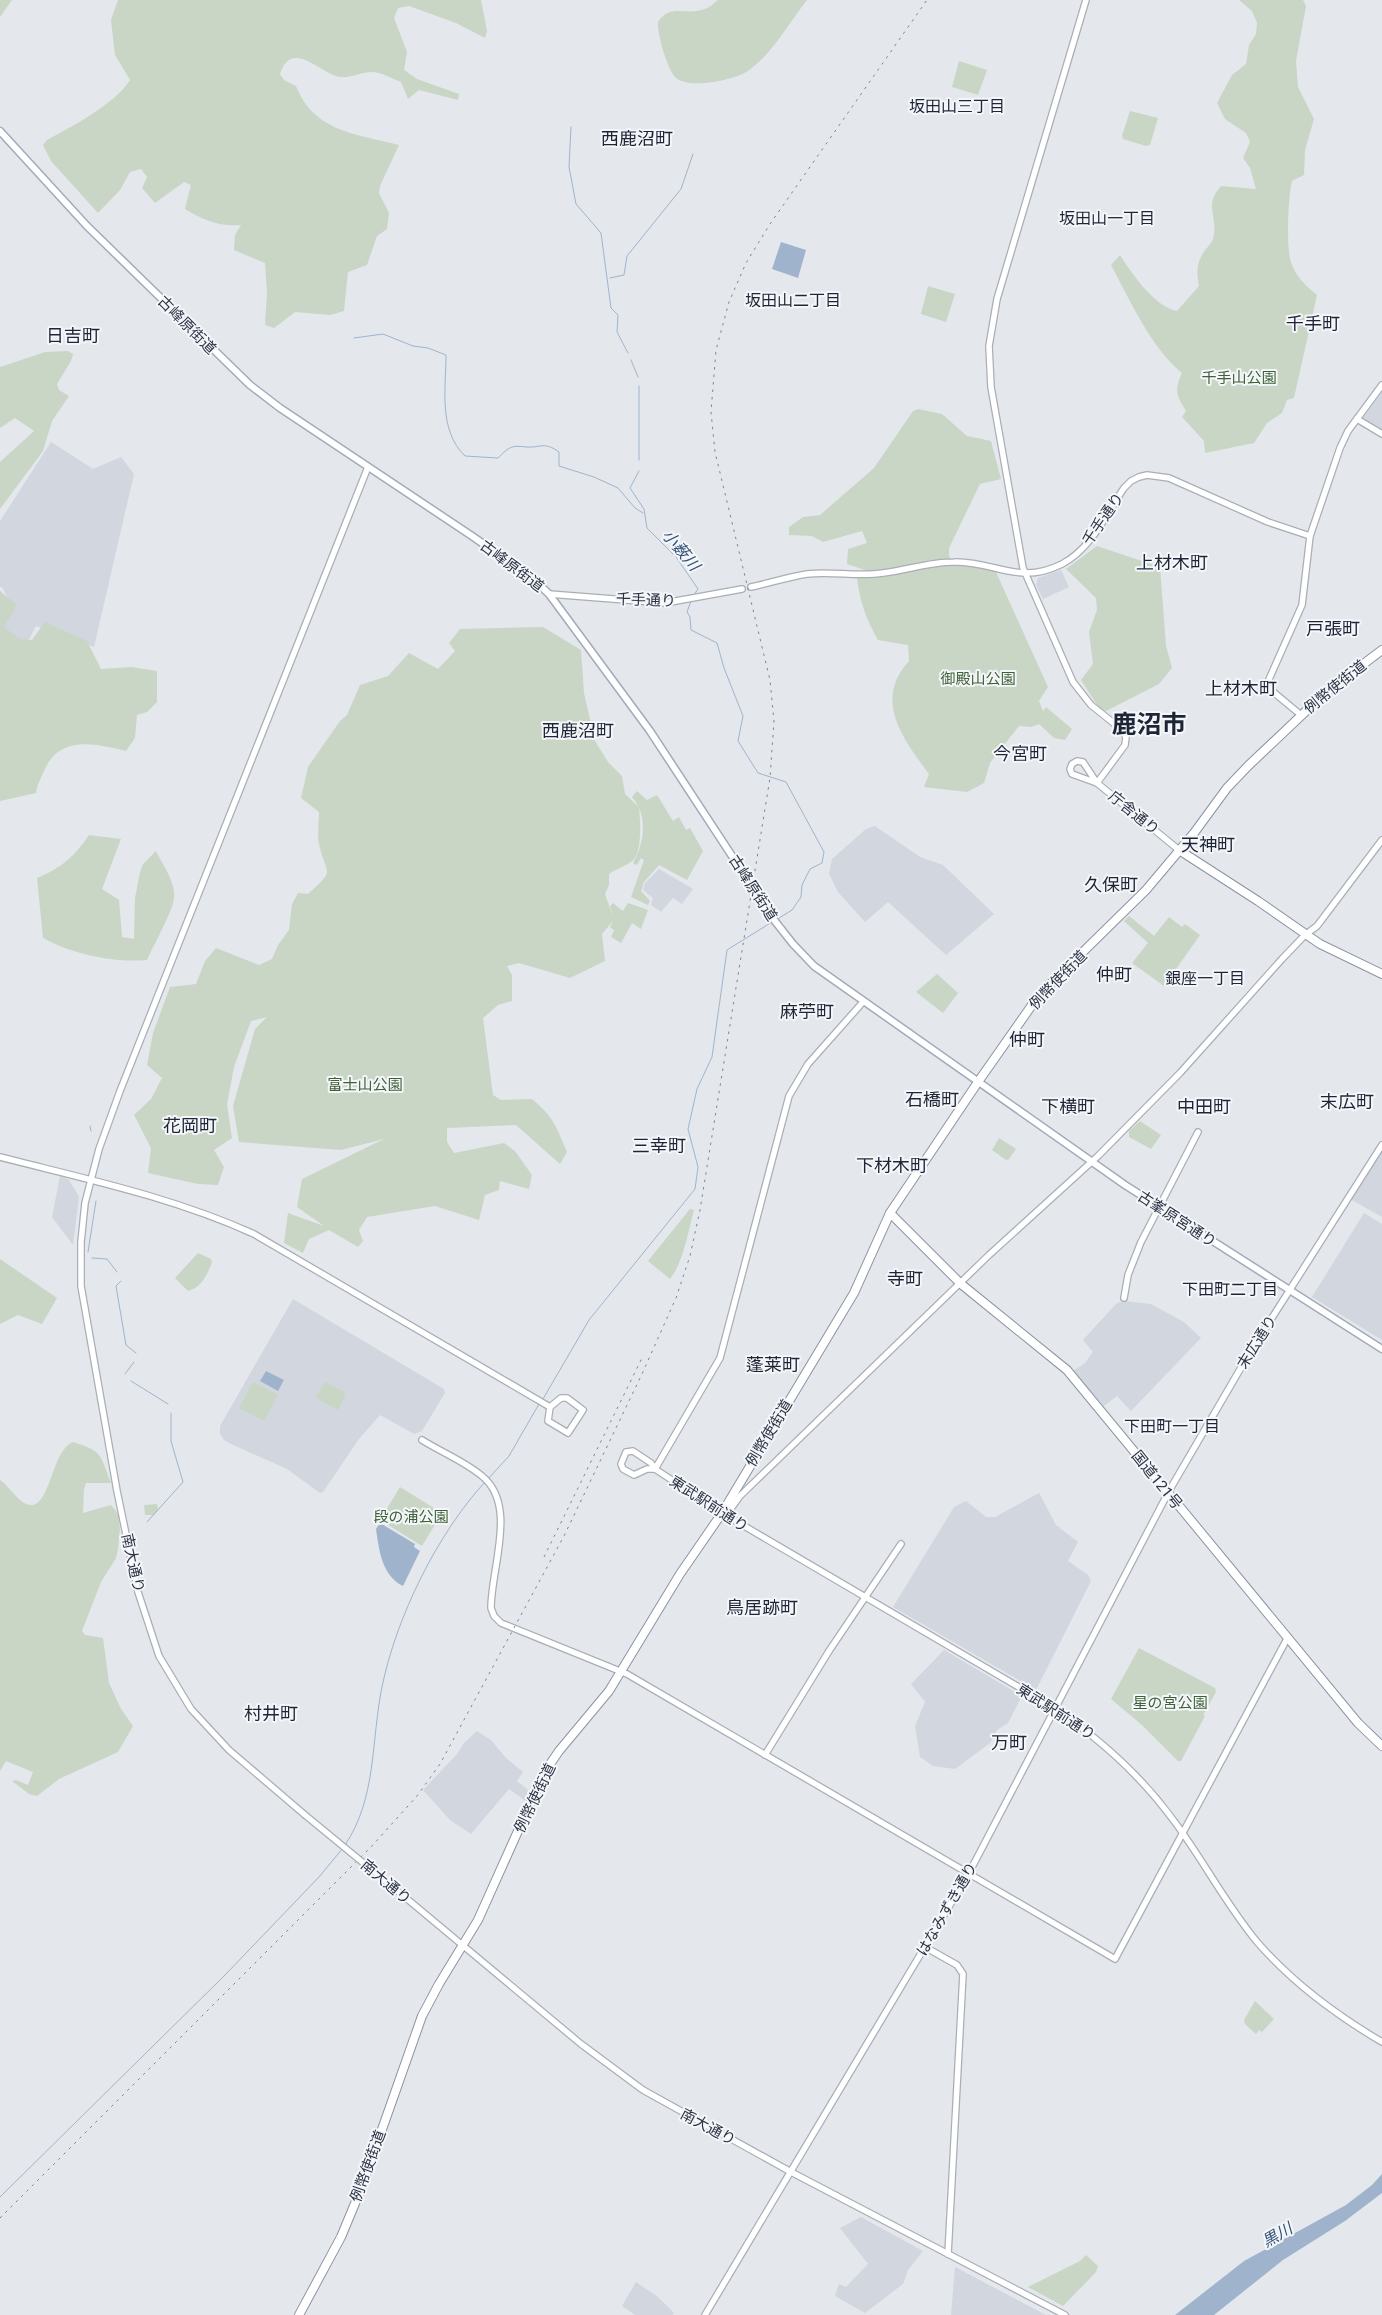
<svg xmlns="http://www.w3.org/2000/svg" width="1382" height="2315" font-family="Roboto,'Noto Sans JP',sans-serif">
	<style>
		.built { fill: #d2d6de }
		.green { fill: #c9d6c5 }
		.water { fill: #9fb4cc }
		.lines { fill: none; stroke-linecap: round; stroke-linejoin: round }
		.stream { stroke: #9fb4cc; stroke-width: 1 }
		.secondary-casing { stroke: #a9aeb7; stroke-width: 8 }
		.primary-casing { stroke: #a3abb8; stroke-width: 9 }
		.highway-casing { stroke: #8b94a3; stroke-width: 10 }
		.secondary { stroke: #fff; stroke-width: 5.5 }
		.primary { stroke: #fff; stroke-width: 6 }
		.highway { stroke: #fff; stroke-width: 8 }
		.rail { stroke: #7d8696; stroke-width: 1; stroke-dasharray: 2.5 5; stroke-linecap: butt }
		.secondary-bridge-casing { stroke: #a9aeb7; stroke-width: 8; stroke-linecap: butt }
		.secondary-bridge { stroke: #fff; stroke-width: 5.5 }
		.labels { text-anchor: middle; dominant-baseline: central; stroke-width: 4; stroke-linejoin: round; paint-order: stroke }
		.street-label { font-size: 15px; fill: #2b3445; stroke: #f4f6f9 }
		.park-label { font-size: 15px; fill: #3f6138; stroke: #f4f6f9 }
		.neighbourhood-label { font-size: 16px; fill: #1d2536; stroke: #f4f6f9 }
		.water-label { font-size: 16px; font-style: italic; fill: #34527a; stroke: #f4f6f9 }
		.quarter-label { font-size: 18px; fill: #1d2536; stroke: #f4f6f9 }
		.town-label { font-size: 25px; font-weight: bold; fill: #1d2536; stroke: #f4f6f9 }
	</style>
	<rect width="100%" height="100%" fill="#e4e7ec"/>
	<g class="built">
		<polygon points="1382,392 1382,431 1363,418"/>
		<polygon points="51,442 93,469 121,457 134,474 94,647 36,626 26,645 0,629 11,603 2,587 0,587 0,521"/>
		<polygon points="1061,570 1069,587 1043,599 1036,585 1038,578"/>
		<polygon points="875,826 920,857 943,865 994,914 946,955 888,902 865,922 838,892 829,874 832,859 866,829"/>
		<polygon points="659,869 693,889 682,904 673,898 661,912 651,905 653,898 643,890 645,883"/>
		<polygon points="1382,1150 1382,1217 1350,1199"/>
		<polygon points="60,1176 69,1180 79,1197 73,1245 52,1217"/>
		<polygon points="1364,1213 1382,1224 1382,1340 1312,1297"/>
		<polygon points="293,1299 444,1389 445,1393 422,1431 414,1434 380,1415 359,1439 323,1492 320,1493 287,1469 233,1445 224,1440 220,1434 220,1426"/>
		<polygon points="1124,1301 1151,1304 1184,1322 1201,1338 1131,1411 1117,1396 1104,1406 1073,1371 1085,1363 1093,1352 1083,1340 1117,1303"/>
		<polygon points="1039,1493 1056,1525 1078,1542 1068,1561 1088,1575 1091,1581 1036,1690 893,1607 954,1507 966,1501 986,1517 995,1517"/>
		<polygon points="944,1650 1022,1696 1008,1723 997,1730 990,1743 955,1769 933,1766 920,1757 915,1726 925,1702 911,1684"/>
		<polygon points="477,1731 491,1740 506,1758 523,1772 517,1781 532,1793 527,1802 509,1789 471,1834 450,1820 423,1790 457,1754 464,1743"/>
		<polygon points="861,2217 923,2251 908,2270 903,2284 865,2313 835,2296 839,2284 846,2287 868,2264 840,2228"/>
		<polygon points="955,2267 1046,2315 951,2315"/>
		<polygon points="636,2282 658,2297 674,2313 672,2315 635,2315 622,2306"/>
	</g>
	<g class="green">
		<polygon points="0,0 12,0 0,17"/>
		<path d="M118 0H481L487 31 485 38 456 23 409 6 398 8 394 18 407 52 404 70 417 79 459 94 458 100 419 90 408 99 401 82C393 79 381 72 372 72 362 72 351 78 341 77 321 75 292 37 280 74L284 80 296 86C314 132 357 134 399 145L380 186 379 193 389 213 387 229 377 236 367 265 348 272 344 311 330 315 295 312 274 328 265 325 267 293 265 263 234 250 235 235 241 225C220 227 203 220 185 209L191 185 184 182 155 203 142 188 147 177 141 169 130 172 120 190 98 213 51 161 43 145 47 140C73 126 115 104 130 80L115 55 111 20Z"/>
		<path d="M718 0H807C789 23 772 54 748 71 735 80 687 90 675 77 667 68 657 34 658 22 670 4 683 15 701 10 708 9 713 4 718 0Z"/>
		<path d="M1239 0H1303L1306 6 1296 61 1298 87 1314 119 1305 150 1304 175 1292 181C1288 196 1286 248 1291 262 1295 276 1307 287 1317 295L1294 398 1287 400 1282 413 1267 423 1254 443 1205 453 1204 441 1182 417 1186 411C1176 395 1174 391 1182 373 1150 346 1131 302 1111 265L1120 255C1132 274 1155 307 1177 311L1199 286C1197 275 1196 265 1202 255 1206 247 1213 244 1214 235 1217 214 1204 205 1221 186L1256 189 1250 168 1243 158 1250 142 1246 133 1225 119 1217 103 1232 75 1246 64 1249 45 1256 34 1257 23 1252 11Z"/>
		<polygon points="959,61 987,70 978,95 952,87"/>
		<polygon points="1130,111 1158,118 1150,145 1146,146 1123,139 1122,136"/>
		<polygon points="928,286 955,294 946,322 921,314"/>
		<polygon points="68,351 73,354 71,361 57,384 59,390 69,396 52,421 43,451 0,509 0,462 34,431 15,418 0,428 0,367 45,352"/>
		<path d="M918 409 942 414 967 436 991 441 1001 479 980 484 949 548V556L952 562 978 565 996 572 1048 687 1039 701 1043 711 1046 707 1072 729 1065 740 1054 738 1039 724 1031 727 1019 726 990 763 984 783 967 792 924 787 929 774C903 739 873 700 909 661L908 645 878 640C866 619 860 602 857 578L865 570 847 564 848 549 867 543 862 531 823 542 812 536 789 535V527L803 517 820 515 874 468 913 411Z"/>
		<polygon points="1097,546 1160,567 1166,646 1172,668 1159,684 1106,711 1099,708 1081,680 1093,664 1089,632 1097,610 1096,598 1066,569"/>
		<path d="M0 591 17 605 4 627 20 639 32 640 45 622 87 641 101 669 131 667 157 671V702L147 712 137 715 135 738 126 751C94 743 59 735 44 771 41 778 37 785 36 793L0 801Z"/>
		<path d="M543 627 581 650 584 693 595 741 608 762 622 776 625 794 639 807C640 819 643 852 632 861 626 866 616 869 609 874V885L605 894 613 917 610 906 613 903 623 911 628 903 648 910 641 929 632 923 621 943 611 937 614 930 610 927 613 921 602 934 605 961 570 978 519 963 507 966 512 975V1001L498 1005 483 1018 493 1095 501 1100 532 1099C553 1116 557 1128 567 1152L560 1164 516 1125 447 1128V1142L454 1153 504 1143 515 1151 532 1175 529 1189 500 1181 499 1190 485 1195 479 1220 435 1206 367 1217 359 1230 363 1241 358 1247 329 1230 309 1239 303 1253 284 1243 288 1213 324 1226 297 1207 302 1179 384 1139 341 1150 239 1142 233 1106 255 1029 267 1017 251 1021 234 1067 227 1104 232 1138 214 1150 224 1167 218 1185 198 1184 148 1173 151 1148 134 1115 151 1099 162 1078 147 1065 153 1033 170 987 196 984 205 961 216 948 259 965 272 959 278 945 289 930 292 904 298 893 308 894C337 868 326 876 319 844 317 834 319 822 319 812L301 798 308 767 340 721 347 715 360 685 388 676 409 653 438 669 455 651 449 643 460 629Z"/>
		<path d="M637 791 647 800 657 795 673 821 679 817 686 830 690 828 703 851 687 880 659 865 644 882 641 891 650 901 648 905 631 897 644 860 641 858 637 865 633 863C645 842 648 815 632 797Z"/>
		<path d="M89 835 121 839 102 889 119 900 122 937 134 939 135 898 140 872 143 864 156 851C162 864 177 884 174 899 171 915 154 944 147 960 114 963 72 954 43 938L37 878C61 868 74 857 89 835Z"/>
		<polygon points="1129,916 1154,936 1169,917 1182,927 1185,924 1200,935 1164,986 1132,963 1148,943 1124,921"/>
		<polygon points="937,974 958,993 943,1013 916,992"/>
		<polygon points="1140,1121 1161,1135 1151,1149 1129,1137 1129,1131"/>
		<polygon points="999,1138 1016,1149 1009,1159 1006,1160 992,1150"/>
		<path d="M690 1209 694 1210C688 1231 684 1261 670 1279L648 1261Z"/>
		<path d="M198 1253 211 1259 212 1262C207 1275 202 1287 188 1291L175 1278Z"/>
		<polygon points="0,1259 57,1298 42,1324 18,1315 0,1324"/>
		<polygon points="253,1382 278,1395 264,1421 239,1408"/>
		<polygon points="325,1382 344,1392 345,1396 338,1410 316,1398"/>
		<path d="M73 1442C103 1451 100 1455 111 1483H86L84 1489 83 1513 111 1505 118 1514 120 1528 118 1549 116 1558 101 1582 82 1631 85 1635 103 1638 109 1683 121 1709 133 1726 118 1752 59 1779 37 1796 29 1794 12 1781 16 1780 28 1785 33 1772 6 1761 0 1771V1480C9 1486 17 1500 26 1504 51 1514 50 1451 73 1442Z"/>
		<polygon points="400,1487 442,1513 422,1546 380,1520"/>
		<polygon points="157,1504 158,1509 154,1515 145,1515 144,1505"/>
		<polygon points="1139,1648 1215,1688 1216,1692 1203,1715 1205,1716 1181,1761 1178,1761 1142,1725 1111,1699"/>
		<polygon points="1255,2001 1274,2019 1262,2032 1259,2030 1256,2034 1245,2024 1244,2020"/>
		<polygon points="1086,2255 1098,2266 1096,2272 1063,2306 1028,2287 1080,2261"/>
	</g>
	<g class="water">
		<polygon points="781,242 806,250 798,278 772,269"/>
		<polygon points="266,1371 284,1380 278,1391 260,1381"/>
		<path d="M380 1523 415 1544 414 1547 420 1551 403 1586C382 1576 379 1550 376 1529Z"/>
		<polygon points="1382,2174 1382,2193 1345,2221 1283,2260 1214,2315 1175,2315 1244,2261 1346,2205 1372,2185"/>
	</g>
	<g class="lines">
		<g class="stream">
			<polyline points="571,127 569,167 576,204 601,233 611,308 618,315 617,332 628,353"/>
			<polyline points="610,278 624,275 627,256 681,189 693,154"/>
			<path d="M354 338 383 334 413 346 428 348 446 355C446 388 438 430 465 456L498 458C509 447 511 445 526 447 541 448 544 441 559 452V466L594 477 618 488 635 508 643 513"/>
			<polyline points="631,360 638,377"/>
			<polyline points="639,460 639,386"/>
			<polyline points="639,471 630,488 644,509 647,528 676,557 698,589 694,595"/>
			<polyline points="691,601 687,612 690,617 691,630 717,643 724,668 743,716 738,741 758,773 786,782 824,852 822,863 810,869 802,885 801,897 792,910 776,920"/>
			<polyline points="90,1126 91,1131"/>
			<polyline points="88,1252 96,1201"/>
			<polyline points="92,1258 107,1259 117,1272"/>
			<polyline points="121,1281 116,1286 126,1345 136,1353"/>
			<polyline points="125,1374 134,1362"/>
			<polyline points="131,1381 168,1404"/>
			<polyline points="543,1399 589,1320 695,1189 698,1167 688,1129 697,1089 712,1057 727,950 772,922"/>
			<polyline points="488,1479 509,1456 539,1404"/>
			<polyline points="147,1522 183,1482 171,1441 171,1413"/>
			<path d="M345 1845C377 1798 371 1740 382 1687 396 1618 437 1534 485 1482"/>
			<polyline points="0,2197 225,1975 319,1877 343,1848"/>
		</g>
		<defs>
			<g id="secondary">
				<polyline points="1086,0 997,299 989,346 991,387 1023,568 1073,682 1091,705 1121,729 1126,737 1125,745 1097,783"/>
				<polyline points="1357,419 1382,434"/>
				<path d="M751 587C770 583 788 577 807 574 832 571 858 577 883 573 907 570 930 562 954 562 996 561 1018 586 1062 564 1091 549 1106 515 1124 488L1131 481 1139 477 1147 475 1169 478 1268 522 1310 536"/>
				<polyline points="549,594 665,603 742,589"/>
				<polyline points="1301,715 1266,686 1302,605 1310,536 1340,448 1348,431 1382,385"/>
				<polyline points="1097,783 1072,774 1070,769 1072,764 1077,761 1083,762 1097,783 1179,850"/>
				<path d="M0 1157C86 1179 172 1197 254 1234L550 1407"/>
				<polyline points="1124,1298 1128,1275 1141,1242 1198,1132"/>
				<polygon points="561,1398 567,1398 583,1410 568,1433 548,1421 550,1407"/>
				<path d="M422 1440C441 1452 464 1461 482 1476 518 1505 491 1568 491 1608L494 1616 501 1623 627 1674 1115 1959 1288 1637"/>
				<path d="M655 1469H647L634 1475 623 1469 621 1464 626 1452 633 1451 651 1463 655 1469 722 1513 1046 1703C1096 1735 1139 1773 1174 1821 1204 1861 1226 1905 1258 1943 1293 1983 1336 2015 1382 2042"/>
				<polyline points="655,1469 720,1358 789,1096 808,1064 863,1002"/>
				<polyline points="722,1513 730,1510 740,1496 989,1255 1098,1156 1180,1073 1282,959 1305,935 1317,926 1382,840"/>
				<polyline points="765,1755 829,1651 901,1544"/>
				<polyline points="305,1815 229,1750 191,1709 159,1656 138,1592 117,1491 81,1286 81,1242 85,1203 99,1149 120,1091 368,467"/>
				<polyline points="406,1898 581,2044 643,2090 791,2172 1065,2315"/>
				<polyline points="925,1947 957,1965 963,1974 948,2254"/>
				<polyline points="705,2315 969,1873 1169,1491 1249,1354 1382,1145"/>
			</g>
			<polyline id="primary" points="0,131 87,226 250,385 280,408 472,536 532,578 549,594 650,731 732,856 756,897 793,944 814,966 1125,1185 1382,1349"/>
			<g id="highway">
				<polyline points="1179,850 1258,901 1320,944 1382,974"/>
				<polyline points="890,1213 961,1284 1067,1370 1358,1723 1382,1746"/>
				<polyline points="299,2315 341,2237 361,2189 422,2016 439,1984 478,1920 544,1773 559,1751 609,1691 680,1574 722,1513 854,1293 890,1213 978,1082 1039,995 1146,890 1194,833 1227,788 1248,766 1325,693 1382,650"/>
			</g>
		</defs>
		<use href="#secondary" class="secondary-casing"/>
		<use href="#primary" class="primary-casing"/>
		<use href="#highway" class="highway-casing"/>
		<use href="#secondary" class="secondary"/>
		<use href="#primary" class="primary"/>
		<use href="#highway" class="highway"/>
		<g class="rail">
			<polyline points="544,1557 642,1358"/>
			<polyline points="0,2218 371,1847 417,1796 440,1764 564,1536 642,1374 676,1298 690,1256 700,1210 770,778 774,721 770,680 715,452 711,412 716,350 729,302 746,263 770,224 927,0"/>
		</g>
		<defs>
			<polyline id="secondary-bridge" points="305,1815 406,1898"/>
		</defs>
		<use href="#secondary-bridge" class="secondary-bridge-casing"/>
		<use href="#secondary-bridge" class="secondary-bridge"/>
	</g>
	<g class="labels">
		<g class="street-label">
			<text transform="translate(187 325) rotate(45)">古峰原街道</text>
			<text transform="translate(1103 519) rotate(-55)">千手通り</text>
			<text transform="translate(512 566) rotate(37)">古峰原街道</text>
			<text transform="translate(646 600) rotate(2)">千手通り</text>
			<text transform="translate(1335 687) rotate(-39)">例幣使街道</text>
			<text transform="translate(1134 813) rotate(39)">庁舎通り</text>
			<text transform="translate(753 888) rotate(57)">古峰原街道</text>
			<text transform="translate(1058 980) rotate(-46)">例幣使街道</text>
			<text transform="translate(1177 1219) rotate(33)">古峯原宮通り</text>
			<text transform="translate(1257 1342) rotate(-58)">末広通り</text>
			<text transform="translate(769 1433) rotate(-59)">例幣使街道</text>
			<text transform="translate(1157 1480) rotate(51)">国道121号</text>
			<text transform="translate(709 1504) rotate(33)">東武駅前通り</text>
			<text transform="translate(133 1563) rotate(78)">南大通り</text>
			<text transform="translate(1056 1712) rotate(33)">東武駅前通り</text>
			<text transform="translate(535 1798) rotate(-64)">例幣使街道</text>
			<text transform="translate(386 1882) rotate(40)">南大通り</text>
			<text transform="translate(947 1909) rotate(-60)">はなみずき通り</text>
			<text transform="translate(708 2127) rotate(28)">南大通り</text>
			<text transform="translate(368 2166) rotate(-70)">例幣使街道</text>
		</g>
		<g class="park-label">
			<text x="1239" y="378">千手山公園</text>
			<text x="978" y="679">御殿山公園</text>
			<text x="365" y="1085">富士山公園</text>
			<text x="411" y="1517">段の浦公園</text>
			<text x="1170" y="1703">星の宮公園</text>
		</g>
		<g class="neighbourhood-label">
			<text x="957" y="106">坂田山三丁目</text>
			<text x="1107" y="218">坂田山一丁目</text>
			<text x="793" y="300">坂田山二丁目</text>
			<text x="1205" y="978">銀座一丁目</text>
			<text x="1230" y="1289">下田町二丁目</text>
			<text x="1172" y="1426">下田町一丁目</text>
		</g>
		<g class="water-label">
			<text transform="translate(681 550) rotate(50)">小薮川</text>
			<text transform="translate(1277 2235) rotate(-30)">黒川</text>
		</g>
		<g class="quarter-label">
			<text x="637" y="138">西鹿沼町</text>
			<text x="1313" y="323">千手町</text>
			<text x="73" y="335">日吉町</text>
			<text x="1172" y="562">上材木町</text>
			<text x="1333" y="628">戸張町</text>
			<text x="1241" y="688">上材木町</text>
			<text x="578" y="730">西鹿沼町</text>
			<text x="1020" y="753">今宮町</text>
			<text x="1208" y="844">天神町</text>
			<text x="1111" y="884">久保町</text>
			<text x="1114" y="974">仲町</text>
			<text x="807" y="1011">麻苧町</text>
			<text x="1027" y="1039">仲町</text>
			<text x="932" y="1099">石橋町</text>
			<text x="1347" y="1101">末広町</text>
			<text x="1068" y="1106">下横町</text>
			<text x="1204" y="1106">中田町</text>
			<text x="190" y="1125">花岡町</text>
			<text x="659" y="1145">三幸町</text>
			<text x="892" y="1165">下材木町</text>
			<text x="905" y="1278">寺町</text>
			<text x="773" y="1364">蓬莱町</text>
			<text x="762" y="1607">鳥居跡町</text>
			<text x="271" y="1713">村井町</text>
			<text x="1009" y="1742">万町</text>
		</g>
		<g class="town-label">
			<text x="1149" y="724">鹿沼市</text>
		</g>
	</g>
</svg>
